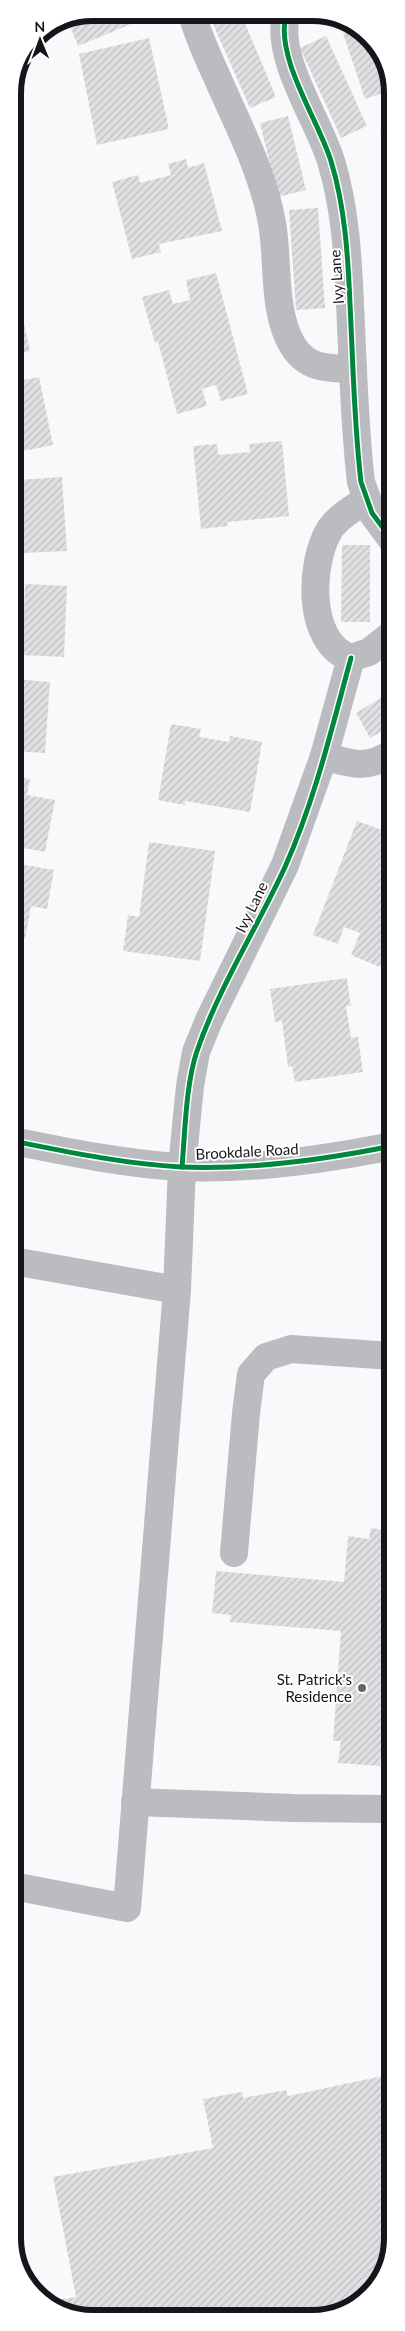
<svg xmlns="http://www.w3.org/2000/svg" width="405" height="2331" font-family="Lato,sans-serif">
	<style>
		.building { fill: url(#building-hatch) }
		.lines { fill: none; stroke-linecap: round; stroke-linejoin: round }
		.minor { stroke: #bbbcbf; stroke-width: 28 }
		.cycleway-casing { stroke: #fff; stroke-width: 8 }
		.cycleway { stroke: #00873e; stroke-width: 5 }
		.poi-dot { fill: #66656a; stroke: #fff; stroke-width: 2 }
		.labels { text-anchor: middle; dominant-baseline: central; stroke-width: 4; stroke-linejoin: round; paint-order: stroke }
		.street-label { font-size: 15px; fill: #17151c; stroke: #fff }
		.poi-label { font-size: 15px; fill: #17151c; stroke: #fff; text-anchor: end }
		.rim { fill: none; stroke: #17151c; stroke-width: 6 }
	</style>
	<defs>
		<pattern id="building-hatch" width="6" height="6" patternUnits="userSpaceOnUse" patternTransform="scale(1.25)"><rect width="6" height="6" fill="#e2dfe3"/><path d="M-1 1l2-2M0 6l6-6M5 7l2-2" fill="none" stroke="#c1bec2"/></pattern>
	</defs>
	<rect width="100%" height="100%" fill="#f9f9fb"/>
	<g class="building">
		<polygon points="94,13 158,13 78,46 69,23"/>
		<polygon points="212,14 241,14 276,97 250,108 209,15"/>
		<polygon points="354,29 373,40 392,90 365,99 343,33"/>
		<polygon points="326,36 367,126 341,138 300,48"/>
		<polygon points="149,38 169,129 97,145 79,54"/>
		<polygon points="288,116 306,190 278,197 260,123"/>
		<polygon points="392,130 392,184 391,184 391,180 388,180 380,131"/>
		<polygon points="186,159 188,168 204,163 222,231 159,244 161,252 132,259 112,182 138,175 140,183 171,175 168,164"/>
		<polygon points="318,208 325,308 296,310 289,210"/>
		<polygon points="216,273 248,394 221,401 216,385 202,389 207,406 177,414 158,342 155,343 142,297 169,290 173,304 190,300 186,280"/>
		<polygon points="20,305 30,351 13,355 13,306"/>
		<polygon points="39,377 53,445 13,453 13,382"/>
		<polygon points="282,441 289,516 227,522 228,526 201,529 193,446 217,444 218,455 250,452 249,444"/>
		<polygon points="62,477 67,551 23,553 18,480"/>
		<polygon points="342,545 370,545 370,622 341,622"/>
		<polygon points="25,584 67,586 64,657 22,655"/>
		<polygon points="14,679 50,682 45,753 13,751"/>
		<polygon points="392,691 392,725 370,738 356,713"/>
		<polygon points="171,724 201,729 199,737 229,742 230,736 262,742 250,812 185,801 185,805 158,800"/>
		<polygon points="13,776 30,779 27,795 55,800 45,852 13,846 19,810 13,809"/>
		<polygon points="357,821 388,832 381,849 392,853 392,936 380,967 351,955 360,933 344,927 338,944 313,935"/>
		<polygon points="149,842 215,851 200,961 123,951 128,915 139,917"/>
		<polygon points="13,863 54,870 47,909 31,906 25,939 13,936"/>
		<polygon points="347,978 351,1006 346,1006 351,1038 358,1037 363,1072 295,1082 292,1066 288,1067 282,1021 275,1022 270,989"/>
		<polygon points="371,1528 392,1531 392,1635 380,1766 338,1763 341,1741 333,1741 341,1631 230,1622 231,1615 212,1613 216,1571 344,1582 348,1536 369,1539"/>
		<polygon points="392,2074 392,2242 369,2294 317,2318 73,2316 50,2301 76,2297 53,2177 213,2148 203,2099 242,2092 243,2098 286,2090 288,2096"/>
	</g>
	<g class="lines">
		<g class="minor">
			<path d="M192 14C198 36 208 57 217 77 238 125 263 172 272 223 279 262 272 312 293 346 308 370 329 368 353 369"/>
			<path d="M286 15C275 58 318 119 331 161 345 207 348 256 350 304 353 363 354 423 361 482L372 513 392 540"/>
			<path d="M351 658C306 643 309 563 330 529 339 516 354 508 366 500"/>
			<polyline points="351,658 369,652 392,634"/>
			<path d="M324 756C351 764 367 770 392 753"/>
			<path d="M13 1141C68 1152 125 1164 181 1167 252 1170 323 1160 392 1146"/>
			<polyline points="13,1261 177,1290 127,1908 13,1886"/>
			<polyline points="177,1290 182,1167 190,1086 196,1052 209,1020 285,865 324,756 351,658"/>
			<polyline points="234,1553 246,1413 251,1374 266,1357 291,1349 392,1356"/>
			<polyline points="135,1802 293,1808 392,1809"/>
		</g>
		<defs>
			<g id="cycleway">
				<path d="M286 15C275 58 318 119 331 161 345 207 348 256 350 304 353 363 354 423 361 482L372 513 392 540"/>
				<path d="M13 1141C68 1152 125 1164 181 1167 252 1170 323 1160 392 1146"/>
				<path d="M182 1167C185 1132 186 1083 197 1051 219 987 257 928 285 867 315 800 332 727 351 658"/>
			</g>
		</defs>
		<use href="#cycleway" class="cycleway-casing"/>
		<use href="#cycleway" class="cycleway"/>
	</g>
	<circle class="poi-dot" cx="362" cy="1688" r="5"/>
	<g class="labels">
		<g class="street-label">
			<text transform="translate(336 277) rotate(-94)">Ivy Lane</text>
			<text transform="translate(251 907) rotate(-64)">Ivy Lane</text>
			<text transform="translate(247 1151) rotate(-3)">Brookdale Road</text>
		</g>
		<g class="poi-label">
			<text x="352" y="1679">St. Patrick's<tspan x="352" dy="17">Residence</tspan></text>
		</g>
	</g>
	<path d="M0 0H405V2331H0ZM93 21H312A72 72 0 0 1 384 93V2238A72 72 0 0 1 312 2310H93A72 72 0 0 1 21 2238V93A72 72 0 0 1 93 21Z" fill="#fff" fill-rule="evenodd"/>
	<path class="rim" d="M93 21H312A72 72 0 0 1 384 93V2238A72 72 0 0 1 312 2310H93A72 72 0 0 1 21 2238V93A72 72 0 0 1 93 21Z"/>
	<g transform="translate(40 40) rotate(359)" stroke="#ffffff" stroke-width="4" paint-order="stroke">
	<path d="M0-4L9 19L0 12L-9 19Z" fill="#17151c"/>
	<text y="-8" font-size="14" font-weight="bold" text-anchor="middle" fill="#17151c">N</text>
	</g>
</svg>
